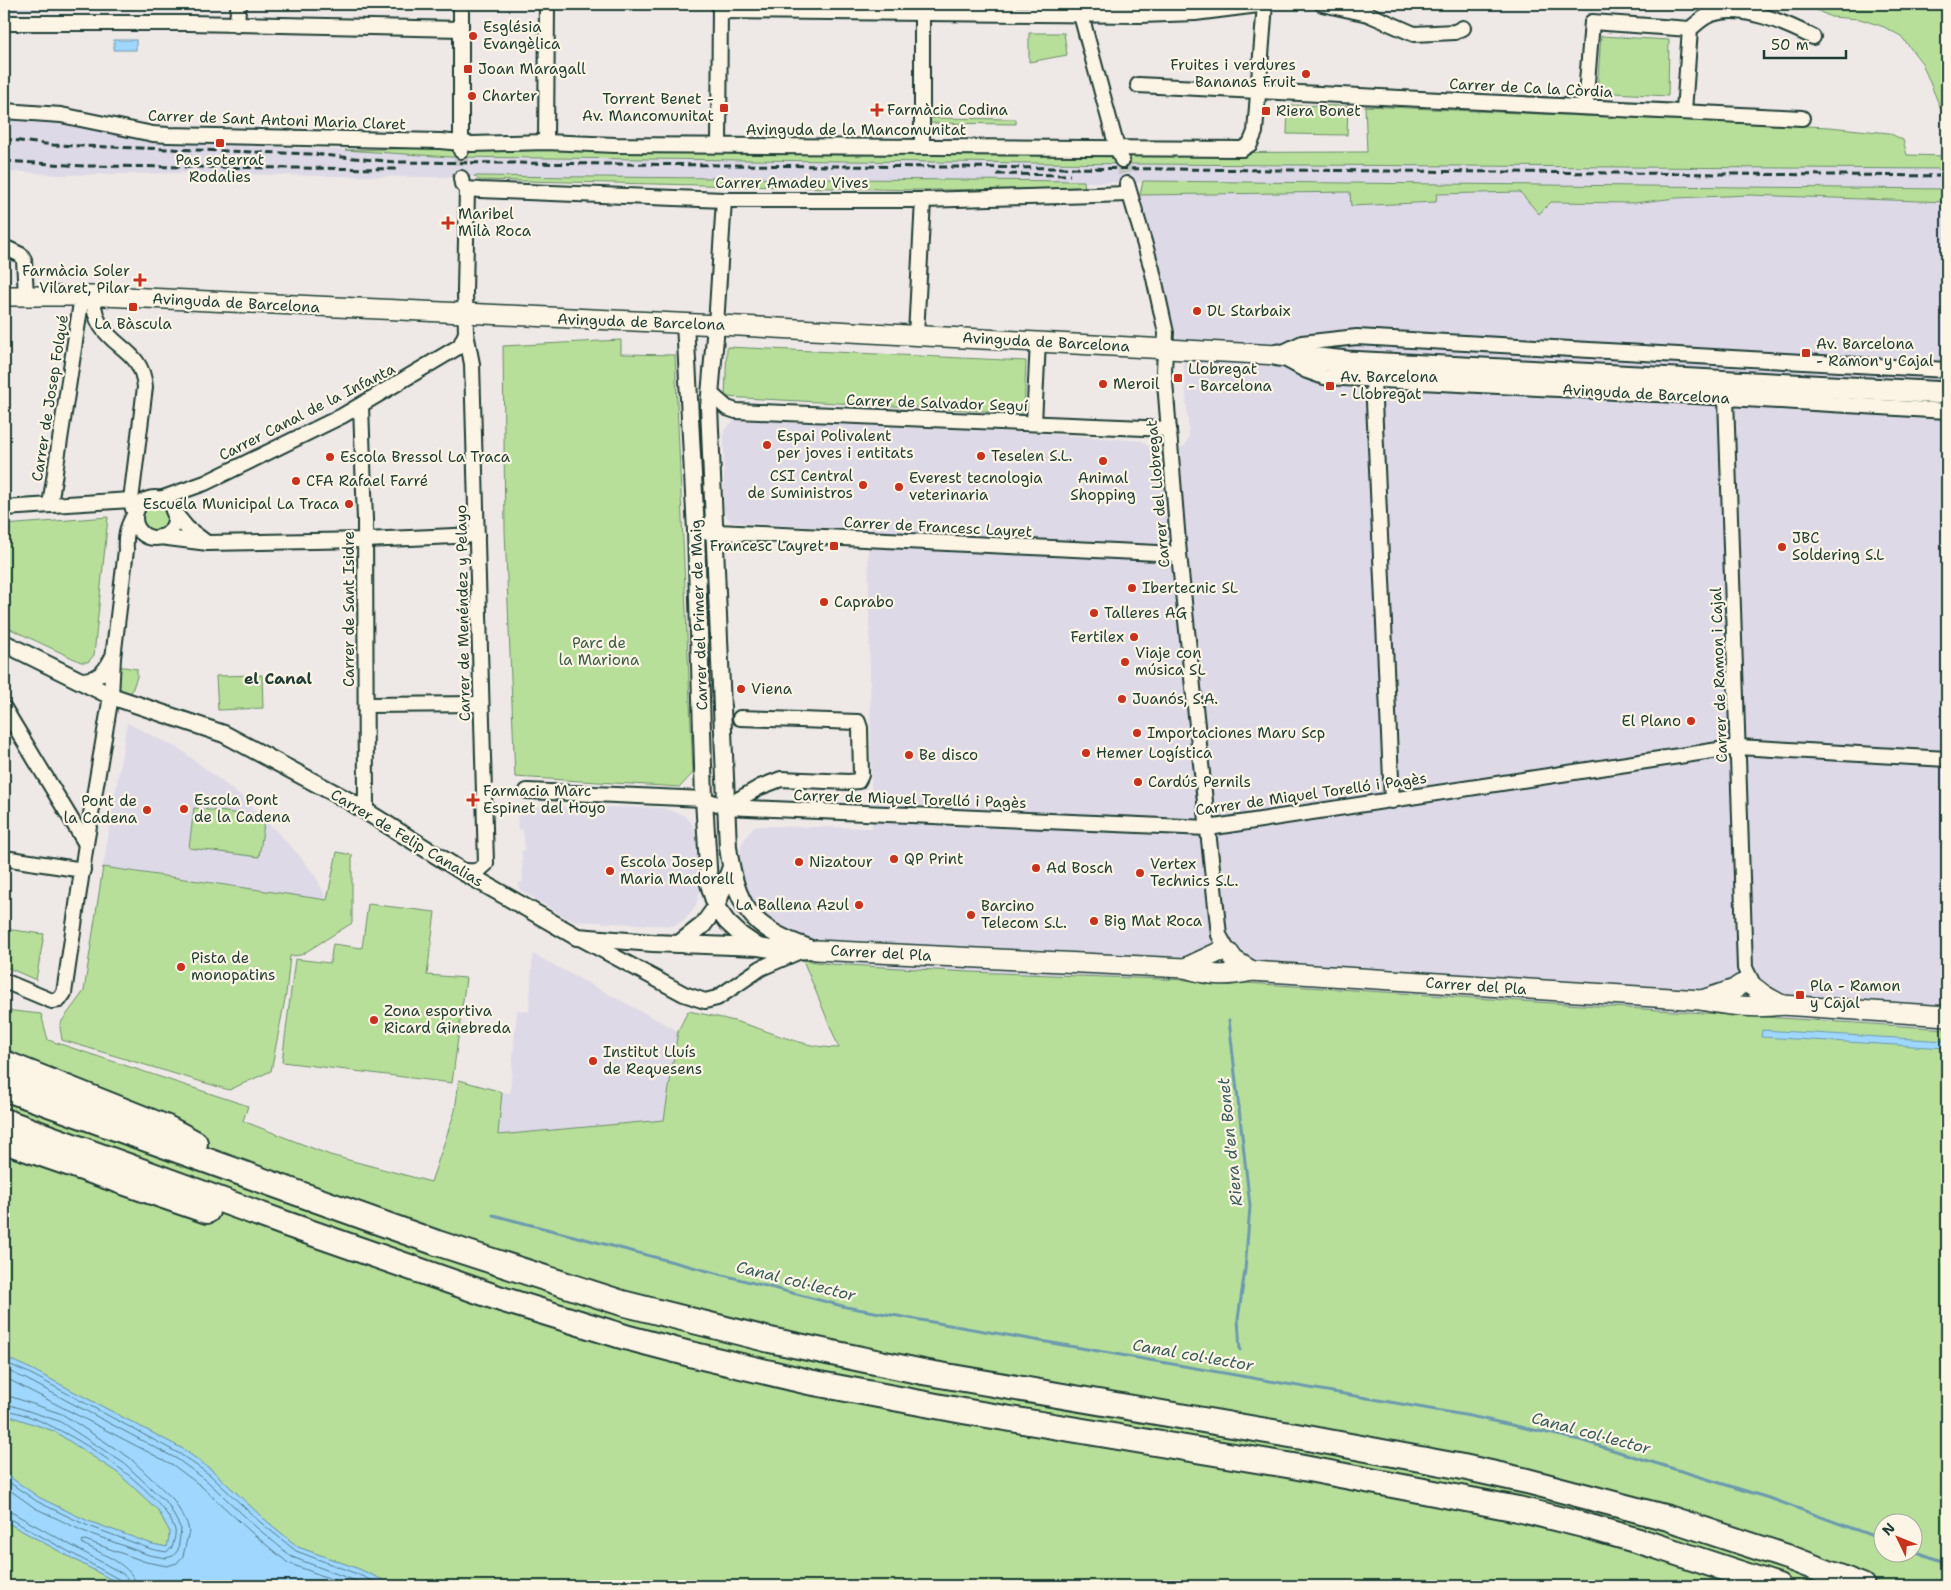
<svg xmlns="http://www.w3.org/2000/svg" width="1951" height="1590" font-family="'Shantell Sans',sans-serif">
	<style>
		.built { fill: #ddd9e7 }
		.green { fill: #b7df9a; stroke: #6b8e67; fill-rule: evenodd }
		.water { fill: #9fd7ff; stroke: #6c99ae }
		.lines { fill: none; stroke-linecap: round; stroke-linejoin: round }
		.shore { stroke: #527b85; stroke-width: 1 }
		.stream { stroke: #6c99ae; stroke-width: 3 }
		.minor-tunnel { stroke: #c5c6c2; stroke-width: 14; stroke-dasharray: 14 7; stroke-linecap: butt }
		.minor-casing { stroke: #1f3d34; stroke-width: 18 }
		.tertiary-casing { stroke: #1f3d34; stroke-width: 20 }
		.secondary-casing { stroke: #1f3d34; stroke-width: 22 }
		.primary-casing { stroke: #1f3d34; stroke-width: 25 }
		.motorway-casing { stroke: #1f3d34; stroke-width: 28 }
		.minor { stroke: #fcf5e5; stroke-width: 14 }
		.tertiary { stroke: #fcf5e5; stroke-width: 16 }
		.secondary { stroke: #fcf5e5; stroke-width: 19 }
		.primary { stroke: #fcf5e5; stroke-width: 21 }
		.motorway { stroke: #fcf5e5; stroke-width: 24 }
		.rail { stroke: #1f3d34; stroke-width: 3; stroke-dasharray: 8 4; stroke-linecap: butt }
		.poi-dot { fill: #c8321e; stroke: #fcf5e5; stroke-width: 2 }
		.labels { text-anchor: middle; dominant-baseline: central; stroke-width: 4.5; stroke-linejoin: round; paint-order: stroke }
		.poi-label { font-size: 15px; fill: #1f3d34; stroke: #fcf5e5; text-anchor: start }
		.street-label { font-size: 15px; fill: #1f3d34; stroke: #fcf5e5 }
		.park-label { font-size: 15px; fill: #3d5d48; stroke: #fcf5e5 }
		.neighbourhood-label { font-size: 16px; font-weight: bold; fill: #1f3d34; stroke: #fcf5e5 }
		.water-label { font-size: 16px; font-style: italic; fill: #395c5d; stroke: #fcf5e5 }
	</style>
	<rect width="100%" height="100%" fill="#eee8e6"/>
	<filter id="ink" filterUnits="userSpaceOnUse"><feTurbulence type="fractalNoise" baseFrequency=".02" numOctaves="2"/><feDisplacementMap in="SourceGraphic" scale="10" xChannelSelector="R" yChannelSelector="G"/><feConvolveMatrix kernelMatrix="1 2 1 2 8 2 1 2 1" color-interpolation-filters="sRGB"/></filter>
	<g filter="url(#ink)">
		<g class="built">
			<polygon points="4,4 94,4 94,10 4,11"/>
			<polygon points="4,118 44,121 161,143 345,150 450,157 1139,164 1947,169 1947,189 335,176 181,173 60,175 26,172 4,172"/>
			<polygon points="1351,192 1352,206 1436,202 1437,194 1521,192 1551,202 1634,203 1676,198 1749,195 1947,202 1947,1029 1216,981 969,972 830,964 803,960 793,932 767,917 752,901 739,869 741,845 754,826 872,828 868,530 731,522 724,512 724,430 735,420 1036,433 1142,441 1157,454 1185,446 1189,436 1184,366 1140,195"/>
			<polygon points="127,723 181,750 247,801 298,854 316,877 327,900 103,867"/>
			<polygon points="543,806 663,808 683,815 691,822 696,834 699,893 696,905 690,914 681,922 673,926 577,921 565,917 519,889 519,883 523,882 522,851 525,850 523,829 518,830 517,814 529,813 530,807"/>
			<polygon points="533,954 678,1031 664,1120 498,1135 502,1092 510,1093 517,1010 529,1012"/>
		</g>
		<g class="green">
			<polygon points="1581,4 1639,4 1641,9 1581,6"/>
			<polygon points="1804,4 1947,4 1947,124 1922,63 1901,36 1884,27 1860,19 1831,17"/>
			<polygon points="1029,33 1064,33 1067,55 1029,62"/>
			<polygon points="1601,36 1669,40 1668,96 1597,92"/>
			<polygon points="1288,105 1348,106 1347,135 1287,134"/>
			<polygon points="1365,106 1829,127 1889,133 1903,140 1907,155 1947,156 1947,169 1139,164 450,157 345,150 436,148 1107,153 1367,152"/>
			<polygon points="928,118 1016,119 1016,124 928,123"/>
			<polygon points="474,176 1084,181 1085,189 918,190 479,180"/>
			<polygon points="1143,181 1947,189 1947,202 1749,195 1676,198 1634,203 1551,202 1539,214 1520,192 1437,194 1436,202 1351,206 1350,192 1140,195"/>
			<polygon points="621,340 621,354 675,355 693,773 680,787 515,777 505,530 503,346"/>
			<polygon points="727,347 1026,361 1024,413 725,397"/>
			<circle cx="155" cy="518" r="14"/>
			<polygon points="108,517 94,655 88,662 81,662 4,626 4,525"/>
			<path d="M117 666 137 669V677L130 696C116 690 116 681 117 666Z"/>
			<polygon points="262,675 263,708 218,710 216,676"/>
			<polygon points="194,808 265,817 259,857 189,848"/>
			<polygon points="337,852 352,855 352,923 301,955 290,956 286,994 271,1071 229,1090 62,1040 60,1027 62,1021 84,991 103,867 327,900"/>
			<polygon points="368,904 435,912 427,975 466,978 452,1083 282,1062 295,959 330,963 333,944 362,948"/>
			<polygon points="4,929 44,934 36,980 4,966"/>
			<path d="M803 960 830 964 969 972 1216 981 1947 1029V1586H396L359 1569 298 1547 263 1518 213 1471 183 1449 31 1369 4 1357V1010L41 1014 48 1040 248 1106 243 1121 330 1155 431 1182 455 1111 459 1080 502 1092 498 1135 664 1120 678 1031 688 1011C703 1014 719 1017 734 1021 769 1030 802 1048 839 1048ZM1884 1522H1914V1552H1884Z"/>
			<polygon points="4,1414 54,1431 118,1473 158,1510 170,1532 167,1547 152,1544 88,1521 40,1498 4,1473"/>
			<polygon points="4,1521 123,1586 4,1586"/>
		</g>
		<g class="water">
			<rect x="114" y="40" width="22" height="10"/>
			<polygon points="1762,1030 1947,1041 1947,1048 1761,1037"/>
			<polygon points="4,1357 31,1369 183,1449 213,1471 263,1518 298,1547 359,1569 396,1586 123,1586 4,1521 4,1473 40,1498 88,1521 152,1544 167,1547 170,1532 158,1510 118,1473 54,1431 4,1414"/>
		</g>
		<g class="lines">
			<g class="shore">
				<polyline points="4,1362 29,1373 180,1454 210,1475 260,1522 296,1551 357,1574 384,1586"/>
				<polyline points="4,1369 26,1379 177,1459 206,1480 256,1527 292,1557 369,1586"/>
				<polyline points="4,1377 173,1465 201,1486 251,1532 288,1563 350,1586"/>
				<path d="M4 1396 12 1397 62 1414 130 1458 173 1499 187 1523 189 1531 183 1556 177 1563 167 1566 146 1562 85 1540 82 1541 83 1544C100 1553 135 1566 136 1586"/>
				<polyline points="4,1403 59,1421 125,1464 168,1504 181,1529 178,1550 173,1556 166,1558 149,1555 83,1531 35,1508 4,1486"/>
				<path d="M4 1410C48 1414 161 1485 175 1530 176 1535 173 1543 172 1548L166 1552 151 1549 86 1525 38 1502 4 1479"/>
				<polyline points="4,1511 11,1512 123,1574 128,1580 129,1586"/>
				<polyline points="4,1517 8,1518 120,1580 122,1586"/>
			</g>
			<g class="stream">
				<polyline points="1229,1020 1250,1206 1245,1270 1238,1319 1240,1350"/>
				<polyline points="493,1215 846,1307 1470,1416 1580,1440 1772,1499 1884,1540"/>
				<polyline points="1914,1551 1947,1563"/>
			</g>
			<g class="minor-tunnel">
				<polyline points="461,151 461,178"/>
				<polyline points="1122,160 1127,184"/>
			</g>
			<defs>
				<g id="minor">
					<polyline points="1078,4 1117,148 1122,160"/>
					<polyline points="1322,4 1368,14 1414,34 1455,32 1463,28"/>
					<polyline points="720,11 1141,15 1195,13 1266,4"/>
					<polyline points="4,23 189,23 461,29"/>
					<polyline points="237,25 238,9 240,4"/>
					<path d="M1690 29C1696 24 1704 16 1712 14 1742 3 1787 24 1813 37"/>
					<polyline points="1138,85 1802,118"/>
					<polyline points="1585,107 1592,22 1690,29"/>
					<polyline points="4,111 61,115 153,134 168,135 440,141 472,144 546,142 615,145 1242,149 1250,144 1255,132 1265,4"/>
					<polyline points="1684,111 1690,29"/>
					<polyline points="546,142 547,4"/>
					<polyline points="719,145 720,4"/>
					<polyline points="922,146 922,4"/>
					<polyline points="461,151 461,4"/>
					<polyline points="461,178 462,184 467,189 480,190 724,200 923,200 1129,194"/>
					<polyline points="1127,184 1152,269 1166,333 1164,370 1179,554 1219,935 1229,953"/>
					<polyline points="4,247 21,255 24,260 26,295"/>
					<path d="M92 296C94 307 95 317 101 326 117 350 142 352 145 387L131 500"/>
					<polyline points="716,325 724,200"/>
					<polyline points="916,335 923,200"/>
					<polyline points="1279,354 1302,343 1357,337 1947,370"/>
					<polyline points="1285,359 1307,371 1324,377 1695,396 1947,411"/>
					<polyline points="1373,380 1392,801"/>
					<polyline points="1731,390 1726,398 1745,968 1754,986"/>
					<polyline points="710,393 727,408 736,411 1169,429"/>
					<polyline points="361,406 365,520 366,812"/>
					<polyline points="1034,423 1038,341"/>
					<circle cx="155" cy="518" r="20"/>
					<polyline points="160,499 205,483 342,416 460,346 466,333 465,292 467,189"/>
					<polyline points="50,505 82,296"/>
					<polyline points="4,508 131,500 133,509"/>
					<polyline points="173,511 187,528 207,543"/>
					<polyline points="696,531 1179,554"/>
					<polyline points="160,537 208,543 365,540 477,535"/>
					<path d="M79 680C97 680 104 674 112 658"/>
					<polyline points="366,705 481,704"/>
					<polyline points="4,708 86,844"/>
					<polyline points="527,791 704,799 726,807 1208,828 1738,747 1947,759"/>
					<polyline points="727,806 760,787 781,779 849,782 858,781 861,775 860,728 858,722 740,718"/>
					<polyline points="4,858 83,870"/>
					<path d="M460 870C472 872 477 873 486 864L472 364 466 333"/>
					<polyline points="580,938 684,994 705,1001 717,998 761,968 798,952"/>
					<path d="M4 981 52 1001 59 1000 64 993 86 844 111 696 113 658 126 550C125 536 127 527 134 515"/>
				</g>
				<g id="tertiary">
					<polyline points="685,323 696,531 704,799 709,884 716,907 727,922 741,935 757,946"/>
					<path d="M716 325 709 407 728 847C736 904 749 928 807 947"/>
					<polyline points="4,643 111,696 224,734 351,802 460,870 577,937 653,943 758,947 784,951 816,950"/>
					<polyline points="680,943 703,925 716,907 731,867"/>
				</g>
				<g id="secondary">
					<polyline points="4,296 104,296 740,326 1278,355"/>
					<path d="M816 950 1185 968C1210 976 1227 977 1252 971L1701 1000C1728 1006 1754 1009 1782 1005L1947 1016"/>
					<polyline points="1185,968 1221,951 1229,953 1234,960 1252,971"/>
					<path d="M1702 1000 1735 989C1747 976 1754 989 1764 995 1770 999 1776 1002 1782 1005"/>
				</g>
				<polyline id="primary" points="1278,355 1347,362 1947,393"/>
				<g id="motorway">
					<polyline points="4,1063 167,1128 195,1143"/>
					<polyline points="4,1088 437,1243 622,1303 770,1340 923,1372 1302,1437 1463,1467 1527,1481 1668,1518 1790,1558 1862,1586"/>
					<polyline points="4,1121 289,1225 501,1299 625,1337 690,1354 809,1382 963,1411 1293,1466 1518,1509 1583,1525 1656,1546 1778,1586"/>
					<polyline points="4,1141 207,1211"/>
				</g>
			</defs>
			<use href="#minor" class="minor-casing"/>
			<use href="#tertiary" class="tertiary-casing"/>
			<use href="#secondary" class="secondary-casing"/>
			<use href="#primary" class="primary-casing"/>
			<use href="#motorway" class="motorway-casing"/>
			<use href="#minor" class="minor"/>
			<use href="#tertiary" class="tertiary"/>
			<use href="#secondary" class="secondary"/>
			<use href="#primary" class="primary"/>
			<use href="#motorway" class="motorway"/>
			<g class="rail">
				<polyline points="4,139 53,145 312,154 395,162 1947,176"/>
				<polyline points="4,161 85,166 397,169"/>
				<polyline points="997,174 1070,175"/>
			</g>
		</g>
	</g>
	<g class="poi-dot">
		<circle cx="473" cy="36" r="5"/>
		<rect x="463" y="64" width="10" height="10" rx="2.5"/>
		<circle cx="1306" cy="74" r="5"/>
		<circle cx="472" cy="96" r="5"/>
		<rect x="719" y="103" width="10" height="10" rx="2.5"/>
		<path d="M874.5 102.5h5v5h5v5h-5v5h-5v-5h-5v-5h5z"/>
		<rect x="1261" y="106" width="10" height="10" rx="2.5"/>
		<rect x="215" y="138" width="10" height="10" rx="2.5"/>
		<path d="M445.5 215.5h5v5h5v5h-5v5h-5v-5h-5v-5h5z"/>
		<path d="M137.5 272.5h5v5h5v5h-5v5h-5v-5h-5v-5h5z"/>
		<rect x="128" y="302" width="10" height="10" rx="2.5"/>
		<circle cx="1197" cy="311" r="5"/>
		<rect x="1801" y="348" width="10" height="10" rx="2.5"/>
		<rect x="1173" y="373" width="10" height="10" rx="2.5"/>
		<circle cx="1103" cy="384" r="5"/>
		<rect x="1325" y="381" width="10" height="10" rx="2.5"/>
		<circle cx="767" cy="445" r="5"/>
		<circle cx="981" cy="456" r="5"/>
		<circle cx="330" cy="457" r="5"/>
		<circle cx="1103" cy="461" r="5"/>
		<circle cx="296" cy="481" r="5"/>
		<circle cx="863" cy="485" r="5"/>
		<circle cx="899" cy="487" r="5"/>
		<circle cx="349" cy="504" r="5"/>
		<rect x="829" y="541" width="10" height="10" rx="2.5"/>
		<circle cx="1782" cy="547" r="5"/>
		<circle cx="1132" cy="588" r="5"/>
		<circle cx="824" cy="602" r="5"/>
		<circle cx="1094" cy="613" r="5"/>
		<circle cx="1134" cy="637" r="5"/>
		<circle cx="1125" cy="662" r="5"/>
		<circle cx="741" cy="689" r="5"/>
		<circle cx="1122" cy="699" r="5"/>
		<circle cx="1691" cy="721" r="5"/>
		<circle cx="1137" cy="733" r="5"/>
		<circle cx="1086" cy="753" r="5"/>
		<circle cx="909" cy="755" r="5"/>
		<circle cx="1138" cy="782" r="5"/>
		<path d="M470.5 792.5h5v5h5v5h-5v5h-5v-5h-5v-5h5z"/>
		<circle cx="184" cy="809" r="5"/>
		<circle cx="147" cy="810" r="5"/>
		<circle cx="894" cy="859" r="5"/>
		<circle cx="799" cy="862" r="5"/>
		<circle cx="1036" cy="868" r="5"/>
		<circle cx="610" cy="871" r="5"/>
		<circle cx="1140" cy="873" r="5"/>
		<circle cx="859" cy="905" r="5"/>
		<circle cx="971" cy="915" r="5"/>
		<circle cx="1094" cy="921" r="5"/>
		<circle cx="181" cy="967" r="5"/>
		<rect x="1795" y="990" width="10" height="10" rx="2.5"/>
		<circle cx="374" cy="1020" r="5"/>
		<circle cx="593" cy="1061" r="5"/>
	</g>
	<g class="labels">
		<g class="poi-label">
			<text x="483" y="27">Església<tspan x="483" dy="17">Evangèlica</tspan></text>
			<text x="1296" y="65" text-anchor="end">Fruites i verdures<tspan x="1296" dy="17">Bananas Fruit</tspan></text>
			<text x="478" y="69">Joan Maragall</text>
			<text x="482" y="96">Charter</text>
			<text x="714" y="99" text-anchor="end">Torrent Benet -<tspan x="714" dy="17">Av. Mancomunitat</tspan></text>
			<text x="887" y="110">Farmàcia Codina</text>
			<text x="1276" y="111">Riera Bonet</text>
			<text x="220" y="160" text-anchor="middle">Pas soterrat<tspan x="220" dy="17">Rodalies</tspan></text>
			<text x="458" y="214">Maribel<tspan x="458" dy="17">Milà Roca</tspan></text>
			<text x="130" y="271" text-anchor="end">Farmàcia Soler<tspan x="130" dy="17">Vilaret, Pilar</tspan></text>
			<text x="1207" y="311">DL Starbaix</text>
			<text x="133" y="324" text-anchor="middle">La Bàscula</text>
			<text x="1816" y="344">Av. Barcelona<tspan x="1816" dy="17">- Ramon y Cajal</tspan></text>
			<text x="1188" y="369">Llobregat<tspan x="1188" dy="17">- Barcelona</tspan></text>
			<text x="1340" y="377">Av. Barcelona<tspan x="1340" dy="17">- Llobregat</tspan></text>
			<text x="1113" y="384">Meroil</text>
			<text x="777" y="436">Espai Polivalent<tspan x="777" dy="17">per joves i entitats</tspan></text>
			<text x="991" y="456">Teselen S.L.</text>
			<text x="340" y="457">Escola Bressol La Traca</text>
			<text x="853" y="476" text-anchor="end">CSI Central<tspan x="853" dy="17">de Suministros</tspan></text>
			<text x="909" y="478">Everest tecnologia<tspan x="909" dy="17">veterinaria</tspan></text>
			<text x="1103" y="478" text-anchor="middle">Animal<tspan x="1103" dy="17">Shopping</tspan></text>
			<text x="306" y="481">CFA Rafael Farré</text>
			<text x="339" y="504" text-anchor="end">Escuela Municipal La Traca</text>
			<text x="1792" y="538">JBC<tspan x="1792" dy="17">Soldering S.L</tspan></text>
			<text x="824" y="546" text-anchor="end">Francesc Layret</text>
			<text x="1142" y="588">Ibertecnic SL</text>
			<text x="834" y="602">Caprabo</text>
			<text x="1104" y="613">Talleres AG</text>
			<text x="1124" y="637" text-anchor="end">Fertilex</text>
			<text x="1135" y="653">Viaje con<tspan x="1135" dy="17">música SL</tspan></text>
			<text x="751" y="689">Viena</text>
			<text x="1132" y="699">Juanós, S.A.</text>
			<text x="1681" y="721" text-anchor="end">El Plano</text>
			<text x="1147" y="733">Importaciones Maru Scp</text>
			<text x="1096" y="753">Hemer Logística</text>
			<text x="919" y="755">Be disco</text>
			<text x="1148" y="782">Cardús Pernils</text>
			<text x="483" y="791">Farmacia Marc<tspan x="483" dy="17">Espinet del Hoyo</tspan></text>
			<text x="194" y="800">Escola Pont<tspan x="194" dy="17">de la Cadena</tspan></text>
			<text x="137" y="801" text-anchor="end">Pont de<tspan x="137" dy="17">la Cadena</tspan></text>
			<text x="904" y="859">QP Print</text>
			<text x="620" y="862">Escola Josep<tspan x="620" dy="17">Maria Madorell</tspan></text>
			<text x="809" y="862">Nizatour</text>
			<text x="1150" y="864">Vertex<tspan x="1150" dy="17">Technics S.L.</tspan></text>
			<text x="1046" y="868">Ad Bosch</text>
			<text x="849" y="905" text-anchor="end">La Ballena Azul</text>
			<text x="981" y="906">Barcino<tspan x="981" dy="17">Telecom S.L.</tspan></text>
			<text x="1104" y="921">Big Mat Roca</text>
			<text x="191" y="958">Pista de<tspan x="191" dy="17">monopatins</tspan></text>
			<text x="1810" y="986">Pla - Ramon<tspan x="1810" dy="17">y Cajal</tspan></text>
			<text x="384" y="1011">Zona esportiva<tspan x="384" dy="17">Ricard Ginebreda</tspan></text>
			<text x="603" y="1052">Institut Lluís<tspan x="603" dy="17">de Requesens</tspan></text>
		</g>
		<g class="street-label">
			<text transform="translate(1531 88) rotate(3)">Carrer de Ca la Còrdia</text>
			<text transform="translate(277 120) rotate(2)">Carrer de Sant Antoni Maria Claret</text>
			<text x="856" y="130">Avinguda de la Mancomunitat</text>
			<text x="792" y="183">Carrer Amadeu Vives</text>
			<text transform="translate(236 303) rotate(3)">Avinguda de Barcelona</text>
			<text transform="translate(641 322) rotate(2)">Avinguda de Barcelona</text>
			<text transform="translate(1046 342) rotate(3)">Avinguda de Barcelona</text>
			<text transform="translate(1646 394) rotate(3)">Avinguda de Barcelona</text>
			<text transform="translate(50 398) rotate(-81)">Carrer de Josep Folqué</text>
			<text transform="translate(937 403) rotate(2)">Carrer de Salvador Seguí</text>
			<text transform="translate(307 412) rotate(-27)">Carrer Canal de la Infanta</text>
			<text transform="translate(1158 494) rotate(-95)">Carrer del Llobregat</text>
			<text transform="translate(938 527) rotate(3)">Carrer de Francesc Layret</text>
			<text transform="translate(349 609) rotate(-90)">Carrer de Sant Isidre</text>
			<text transform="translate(463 613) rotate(-91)">Carrer de Menéndez y Pelayo</text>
			<text transform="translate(699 615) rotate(-92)">Carrer del Primer de Maig</text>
			<text transform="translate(1719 675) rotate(-92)">Carrer de Ramon i Cajal</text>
			<text transform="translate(1311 794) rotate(-8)">Carrer de Miquel Torelló i Pagès</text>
			<text transform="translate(910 799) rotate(2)">Carrer de Miquel Torelló i Pagès</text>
			<text transform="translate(407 838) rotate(31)">Carrer de Felip Canalias</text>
			<text transform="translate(881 953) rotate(3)">Carrer del Pla</text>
			<text transform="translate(1476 986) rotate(4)">Carrer del Pla</text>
		</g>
		<g class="park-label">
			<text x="599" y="643">Parc de<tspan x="599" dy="17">la Mariona</tspan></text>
		</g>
		<g class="neighbourhood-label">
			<text x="278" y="678">el Canal</text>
		</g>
		<g class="water-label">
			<text transform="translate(1230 1142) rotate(-96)">Riera d'en Bonet</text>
			<text transform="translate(796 1281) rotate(14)">Canal col·lector</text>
			<text transform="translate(1193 1355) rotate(10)">Canal col·lector</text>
			<text transform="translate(1591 1433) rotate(15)">Canal col·lector</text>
		</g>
	</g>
	<rect width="1951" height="1590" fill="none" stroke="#fcf5e5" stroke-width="20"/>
	<rect x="10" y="10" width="1931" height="1570" fill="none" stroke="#1f3d34" stroke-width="2" filter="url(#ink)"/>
	<g transform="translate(1898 1538) rotate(313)"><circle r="24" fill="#fcf5e5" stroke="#a4ab9e"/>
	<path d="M0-4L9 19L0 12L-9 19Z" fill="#c8321e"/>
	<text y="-8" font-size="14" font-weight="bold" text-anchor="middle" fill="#1f3d34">N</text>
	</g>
	<path d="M1764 50v8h82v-8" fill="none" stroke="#1f3d34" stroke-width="2.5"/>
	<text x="1771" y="50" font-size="15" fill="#1f3d34" stroke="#fcf5e5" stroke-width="4" paint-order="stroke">50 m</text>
</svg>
